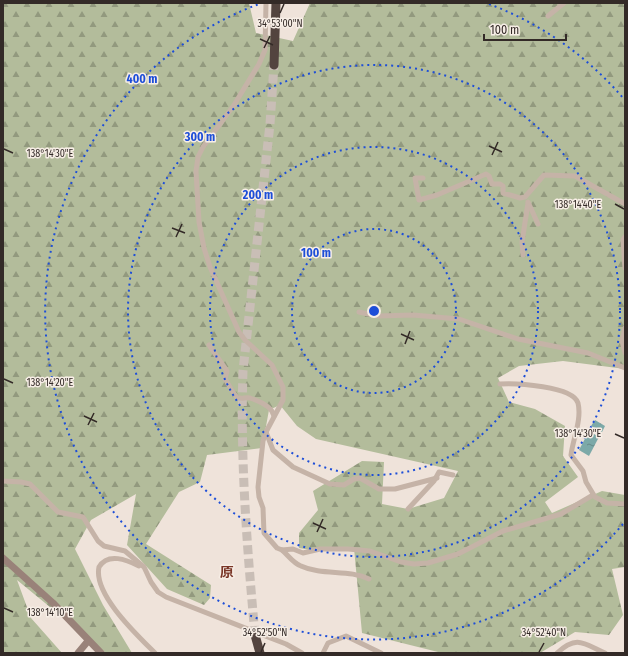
<svg xmlns="http://www.w3.org/2000/svg" width="628" height="656" font-family="'Fira Sans Condensed','Noto Sans JP',sans-serif">
	<style>
		.forest { fill: url(#forest-firs) }
		.water { fill: url(#water-ripples) }
		.lines { fill: none; stroke-linecap: round; stroke-linejoin: round }
		.highway-tunnel { stroke: #c9beb6; stroke-width: 9; stroke-dasharray: 9 4.5; stroke-linecap: butt }
		.street { stroke: #c5b3a7; stroke-width: 5 }
		.secondary { stroke: #998279; stroke-width: 7 }
		.highway { stroke: #53443f; stroke-width: 9 }
		.ticks { fill: none; stroke: #332a27; stroke-width: 1.5 }
		.ring { fill: none; stroke: #1d4ed8; stroke-width: 2; stroke-dasharray: 2 4 }
		.labels { text-anchor: middle; dominant-baseline: central; stroke-width: 3; stroke-linejoin: round; paint-order: stroke }
		.quarter-label { font-size: 14px; font-weight: bold; fill: #7a3627; stroke: #f7eee6 }
		.ticks-label { font-size: 10px; text-anchor: middle; fill: #332a27; stroke: #f7eee6; stroke-width: 3; stroke-linejoin: round; paint-order: stroke }
		.centre { fill: #1d4ed8; stroke: #f7eee6; stroke-width: 2 }
		.ring-label { font-size: 12px; text-anchor: middle; font-weight: bold; fill: #1d4ed8; stroke: #f7eee6; stroke-width: 3; stroke-linejoin: round; paint-order: stroke }
	</style>
	<defs>
		<pattern id="forest-firs" width="22" height="20" patternUnits="userSpaceOnUse"><rect width="22" height="20" fill="#b3bc9b"/><path d="M5 1l3.5 6h-7zM16 11l3.5 6h-7z" fill="#92997e"/></pattern>
		<pattern id="water-ripples" width="26" height="14" patternUnits="userSpaceOnUse"><rect width="26" height="14" fill="#7ca9a8"/><path d="M2 4q2-2 4 0t4 0M15 11q2-2 4 0t4 0" fill="none" stroke="#668a89"/></pattern>
	</defs>
	<rect width="100%" height="100%" fill="#efe3da"/>
	<polygon class="forest" points="3,3 249,3 256,33 293,41 310,3 625,3 625,369 563,361 519,366 498,378 509,402 535,409 565,426 563,456 578,477 545,502 552,513 602,491 625,495 625,567 612,569 623,615 609,635 575,632 540,653 442,653 362,633 354,548 311,550 299,548 299,533 318,510 313,491 362,461 384,462 382,504 408,509 444,498 458,471 316,439 297,426 280,405 269,410 262,448 207,455 200,482 179,492 146,544 211,585 210,598 204,605 167,589 127,545 136,494 91,520 75,549 103,605 132,653 106,653 17,580 31,618 62,653 3,653"/>
	<g class="water">
		<polygon points="595,420 605,426 602,432 591,426"/>
		<polygon points="589,431 599,437 589,456 579,450"/>
	</g>
	<g class="lines">
		<path class="highway-tunnel" d="M255 635C247 547 240 459 243 371L270 124 274 65"/>
		<g class="street">
			<polyline points="266,3 265,50 259,64 234,105 203,147 198,157 196,171 199,222 204,248 210,267 239,332 245,340 272,365 283,387 283,400 266,432 263,441 258,487 259,497 263,508 264,533 277,548 282,550 293,549 303,553 320,549 348,549 370,551 401,562 414,564 428,563 458,554 503,531 561,514 593,495"/>
			<polyline points="548,16 564,3"/>
			<polyline points="423,178 415,178 419,200 437,195 486,174 489,176 492,184 500,184 503,186 503,193 520,198 525,197 544,175 575,176 625,204"/>
			<polyline points="528,202 538,224"/>
			<polyline points="625,237 623,240 625,268"/>
			<polyline points="523,255 522,242 528,203"/>
			<polyline points="359,312 378,316 413,315 459,319 518,339 588,353 625,368"/>
			<polyline points="625,328 622,341 625,353"/>
			<path d="M209 345 227 371 225 379C229 384 232 393 237 397 241 400 245 397 250 398 259 401 272 406 274 416"/>
			<path d="M500 384C515 383 573 386 578 403 582 419 573 439 571 455L583 471 586 482 595 497 607 503 625 504"/>
			<polyline points="266,432 273,450 293,467 330,484 344,485 354,479 360,478 379,489 395,489 437,478"/>
			<polyline points="3,481 21,482 30,484 58,512 83,517 98,541 104,546 125,551 144,567 151,582 158,592 166,597 286,644 302,653"/>
			<polyline points="408,509 434,481 439,472 453,475"/>
			<path d="M282 550C288 555 293 563 301 566 322 576 349 569 369 579"/>
			<path d="M139 566C127 560 108 552 99 567 93 594 137 635 155 653"/>
			<polyline points="323,653 328,643 346,636 381,653"/>
			<path d="M557 653C577 635 583 643 605 653"/>
		</g>
		<g class="secondary">
			<polyline points="3,558 53,603 101,653"/>
			<polyline points="78,653 88,641"/>
		</g>
		<g class="highway">
			<polyline points="274,65 276,3"/>
			<polyline points="255,635 260,653"/>
		</g>
	</g>
	<path class="ticks" d="M280 13 284 4M260 39 273 45M264 48 270 36M489 146 502 152M4 149 13 153M492 155 498 142M615 204 624 209M172 228 185 233M176 237 182 224M401 334 414 340M405 344 410 331M4 379 13 383M84 416 97 422M88 425 94 413M615 434 624 438M313 523 326 529M317 532 323 519M4 608 13 612M261 652 265 643M539 652 544 643"/>
	<g class="ring">
		<circle cx="374" cy="311" r="82"/>
		<circle cx="374" cy="311" r="164"/>
		<circle cx="374" cy="311" r="246"/>
		<path d="M623 524A328 328 0 1 1 259 4M489 4A328 328 0 0 1 623 98"/>
	</g>
	<g class="labels">
		<g class="quarter-label">
			<text x="227" y="572">原</text>
		</g>
	</g>
	<g class="ticks-label">
		<text x="280" y="27">34°53'00"N</text>
		<text x="50" y="157">138°14'30"E</text>
		<text x="578" y="208">138°14'40"E</text>
		<text x="50" y="386">138°14'20"E</text>
		<text x="578" y="437">138°14'30"E</text>
		<text x="50" y="616">138°14'10"E</text>
		<text x="265" y="636">34°52'50"N</text>
		<text x="544" y="636">34°52'40"N</text>
	</g>
	<circle cx="374" cy="311" r="6" class="centre"/>
	<g class="ring-label">
		<text x="142" y="83">400 m</text>
		<text x="200" y="141">300 m</text>
		<text x="258" y="199">200 m</text>
		<text x="316" y="257">100 m</text>
	</g>
	<rect width="628" height="656" fill="none" stroke="#332a27" stroke-width="8"/>
	<path d="M484 34v6h82v-6" fill="none" stroke="#332a27" stroke-width="2"/>
	<text x="490" y="34" font-size="12" fill="#332a27" stroke="#f7eee6" stroke-width="3" paint-order="stroke">100 m</text>
</svg>
